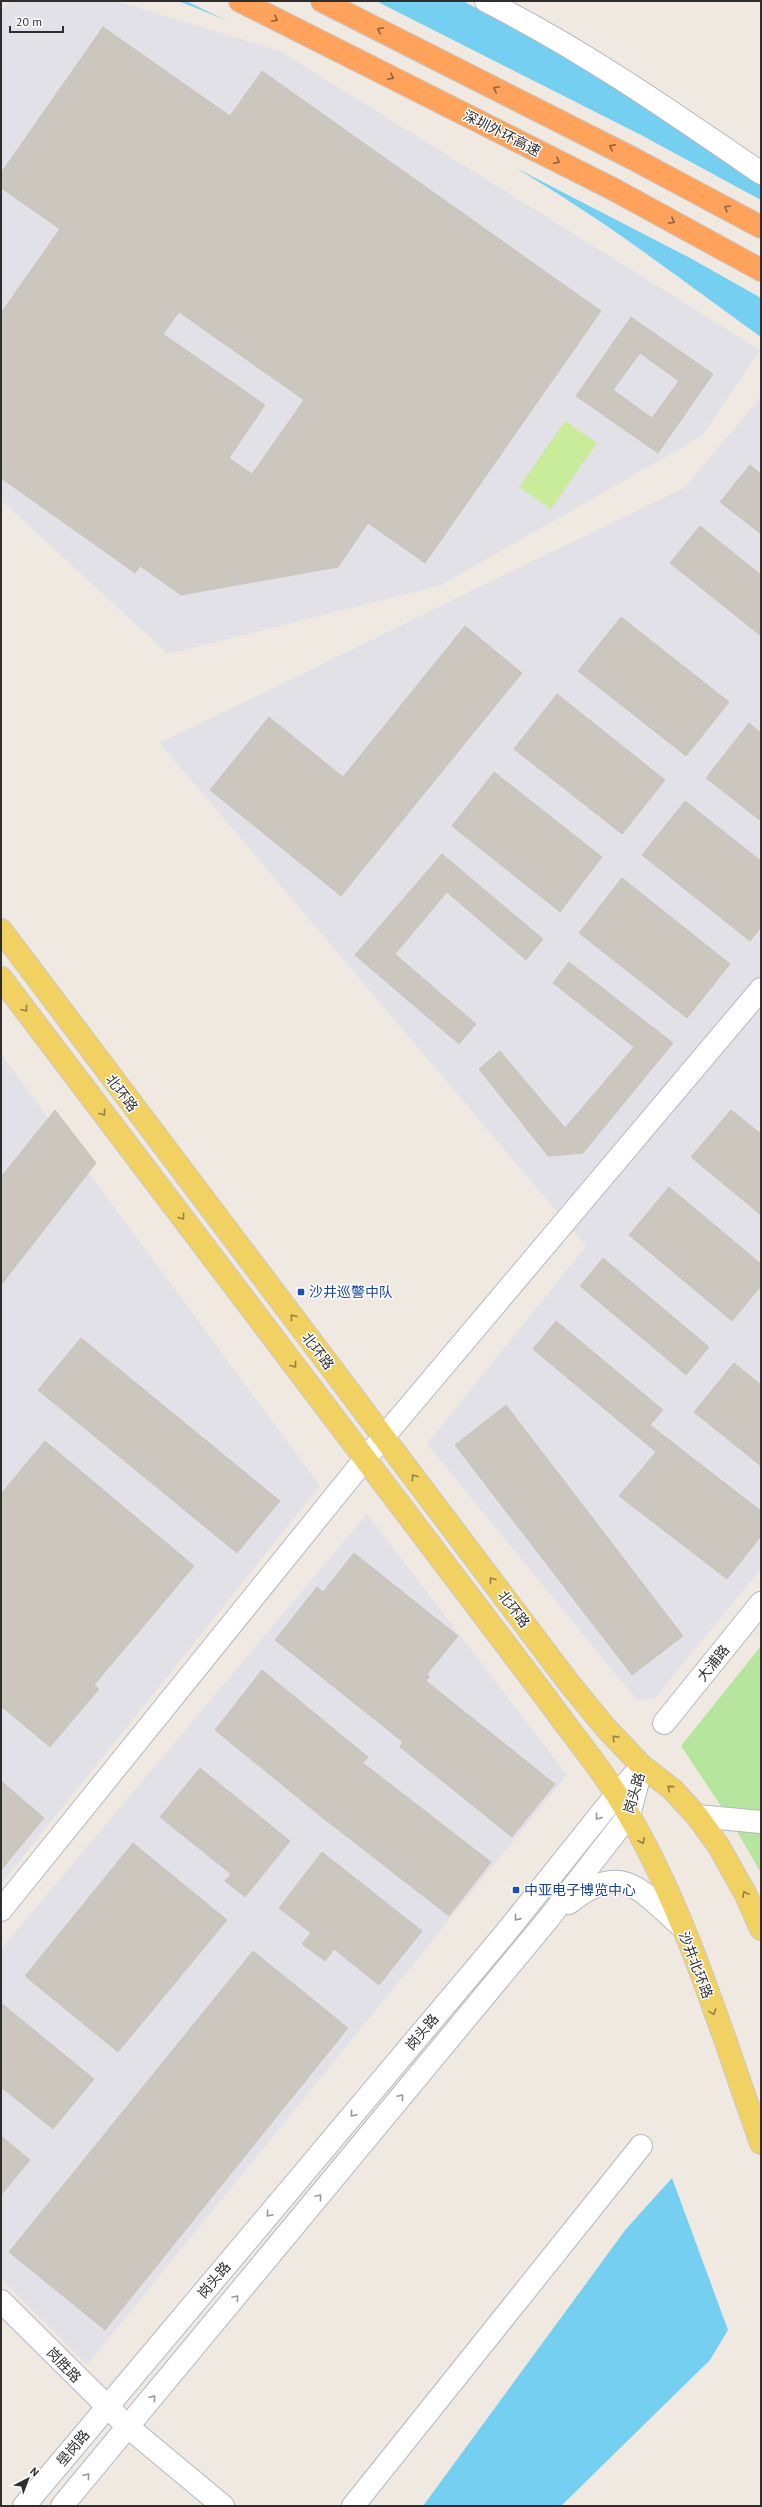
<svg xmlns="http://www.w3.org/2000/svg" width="762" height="2507" font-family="'PT Sans','Noto Sans SC',sans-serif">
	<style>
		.industrial { fill: #e3e1e8 }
		.green { fill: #b6e59e }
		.pitch { fill: #c9ec9a }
		.water { fill: #75cff0 }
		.pier { fill: #efe9e1 }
		.building { fill: #cbc7bf; stroke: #cbc5ba; fill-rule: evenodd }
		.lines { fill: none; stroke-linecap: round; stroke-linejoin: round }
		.minor-casing { stroke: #b4b7c1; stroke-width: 24 }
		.major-casing { stroke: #c9c9c9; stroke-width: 24 }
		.highway-casing { stroke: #c9c9c9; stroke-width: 24 }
		.minor { stroke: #fff; stroke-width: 22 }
		.major { stroke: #f2d163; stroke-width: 22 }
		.highway { stroke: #ffa35c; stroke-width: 22 }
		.oneway { stroke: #8c6343 }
		.oneway2 { stroke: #908048 }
		.oneway3 { stroke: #969696 }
		.transit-dot { fill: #1a4fb4; stroke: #fff; stroke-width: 1.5 }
		.labels { text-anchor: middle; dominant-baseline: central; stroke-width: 3; stroke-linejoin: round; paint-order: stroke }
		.street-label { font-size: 14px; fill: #2e2e2e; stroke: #fff }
		.transit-label { font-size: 14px; fill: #164399; stroke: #fff; text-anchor: start }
	</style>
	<rect width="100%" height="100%" fill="#efe9e1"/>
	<g class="industrial">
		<polygon points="11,1 117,1 280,51 760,350 702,436 439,586 168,654 1,500 1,9"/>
		<polygon points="761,397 761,1569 654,1699 637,1700 427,1444 586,1246 160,743 685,487"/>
		<polygon points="1,1054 320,1486 1,1884"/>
		<polygon points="367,1514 567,1775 87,2365 1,2279 1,1949"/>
	</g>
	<polygon class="green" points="761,1646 761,1873 731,1821 681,1746"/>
	<polygon class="pitch" points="565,421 597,443 551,509 519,487"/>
	<g class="water">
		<path d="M178 1H463L567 57 629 95 761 186V337C708 299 655 259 601 222 471 135 325 57 178 1Z"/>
		<polygon points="672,2178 728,2330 710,2360 561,2506 423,2506 626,2229"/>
	</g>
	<polygon class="pier" points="186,1 376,1 641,135 761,200 761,298 692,259 475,147 370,90"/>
	<g class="building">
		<path d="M103 27 230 116 262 71 601 311 425 563 368 523 338 567 181 595 140 566 135 573 1 478V313L60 229 1 188V173ZM179 312 304 400 252 474 229 458 265 405 163 334Z"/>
		<path d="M631 317 713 374 658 453 576 396ZM640 353 679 381 652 418 613 390Z"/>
		<polygon points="750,465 761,474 761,534 720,502"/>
		<polygon points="700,526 761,575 761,636 670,563"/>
		<polygon points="621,617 729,702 686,756 578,671"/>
		<polygon points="465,626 522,673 341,896 210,790 269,717 343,777"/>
		<polygon points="557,694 665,780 622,834 514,749"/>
		<polygon points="749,723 761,733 761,821 706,778"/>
		<polygon points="494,772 602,857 560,912 452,826"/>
		<polygon points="685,801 761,861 761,927 750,941 642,855"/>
		<polygon points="442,854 543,939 526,960 447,892 395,954 476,1024 459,1044 355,955"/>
		<polygon points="622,878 730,964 687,1018 579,933"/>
		<polygon points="569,962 673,1043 583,1153 548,1156 479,1069 500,1051 565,1128 634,1047 553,983"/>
		<polygon points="55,1110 96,1163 1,1285 1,1177"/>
		<polygon points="731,1110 761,1134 761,1215 691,1157"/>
		<polygon points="669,1187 761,1264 761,1286 732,1321 629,1235"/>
		<polygon points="603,1258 709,1347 686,1375 580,1286"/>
		<polygon points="556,1321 663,1410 650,1425 761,1511 761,1536 727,1579 619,1496 656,1452 533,1349"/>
		<polygon points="81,1338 280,1501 237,1553 38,1390"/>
		<polygon points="734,1363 761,1385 761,1466 694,1412"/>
		<polygon points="506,1405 683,1636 632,1675 455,1445"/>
		<polygon points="45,1441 194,1566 94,1685 99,1689 50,1747 1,1706 1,1494"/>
		<polygon points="354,1553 458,1636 427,1674 430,1677 426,1681 555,1784 512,1837 400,1747 403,1742 275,1640 317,1587 323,1592"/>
		<polygon points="262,1670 368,1757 363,1763 491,1862 449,1916 318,1814 215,1730"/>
		<polygon points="200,1768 290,1841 245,1897 225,1881 231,1874 160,1817"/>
		<polygon points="1,1781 44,1818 1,1870"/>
		<polygon points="133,1843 227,1920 118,2052 25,1976"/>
		<polygon points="322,1852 422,1931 379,1985 334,1949 325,1961 302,1944 311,1933 279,1908"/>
		<polygon points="253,1951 348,2028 105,2330 9,2252"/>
		<polygon points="1,2003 94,2079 53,2129 1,2087"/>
		<polygon points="1,2136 30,2160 1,2195"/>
	</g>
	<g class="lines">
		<defs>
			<g id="minor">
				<path d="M486 1C583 50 672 112 761 173"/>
				<polyline points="664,1723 761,1603"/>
				<polyline points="697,1816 761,1822"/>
				<path d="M569 1903C622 1861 638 1888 681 1926"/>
				<polyline points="1,1910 365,1459 761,989"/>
				<polyline points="1,2301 128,2427 223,2506"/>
				<polyline points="24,2506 503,1936 616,1795 642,1766"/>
				<polyline points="62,2506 549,1918 629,1815 641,1770"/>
				<polyline points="353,2506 641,2146"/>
			</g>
			<g id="major">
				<polyline points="1,930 569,1683 605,1727 642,1766 672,1789 697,1816 718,1845 746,1895 761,1929"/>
				<path d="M1 978 547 1699C574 1737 606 1774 629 1815 687 1915 722 2034 761 2143"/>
			</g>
			<g id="highway">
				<polyline points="240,1 613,189 761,270"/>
				<polyline points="322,1 630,157 761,227"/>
			</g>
		</defs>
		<use href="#minor" class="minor-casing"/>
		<use href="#major" class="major-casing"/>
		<use href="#highway" class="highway-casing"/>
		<use href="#minor" class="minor"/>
		<use href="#major" class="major"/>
		<use href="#highway" class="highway"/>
	</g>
	<defs><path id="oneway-chevron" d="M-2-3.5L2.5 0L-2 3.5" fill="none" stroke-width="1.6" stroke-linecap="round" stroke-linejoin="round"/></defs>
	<g class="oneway">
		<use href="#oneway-chevron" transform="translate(275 19) rotate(27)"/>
		<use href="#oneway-chevron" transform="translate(380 30) rotate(-153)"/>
		<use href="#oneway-chevron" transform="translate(391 77) rotate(27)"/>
		<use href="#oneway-chevron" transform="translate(496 89) rotate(-153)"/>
		<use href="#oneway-chevron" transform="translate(612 147) rotate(-153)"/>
		<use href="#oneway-chevron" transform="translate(557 161) rotate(27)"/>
		<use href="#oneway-chevron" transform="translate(727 208) rotate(-150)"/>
		<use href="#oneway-chevron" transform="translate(672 221) rotate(28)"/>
	</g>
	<g class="oneway2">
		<use href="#oneway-chevron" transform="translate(25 1009) rotate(53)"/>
		<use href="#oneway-chevron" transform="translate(103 1113) rotate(53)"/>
		<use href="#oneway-chevron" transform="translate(182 1217) rotate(53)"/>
		<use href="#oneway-chevron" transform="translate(293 1317) rotate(-127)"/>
		<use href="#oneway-chevron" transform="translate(294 1365) rotate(53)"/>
		<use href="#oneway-chevron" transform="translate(414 1477) rotate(-127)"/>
		<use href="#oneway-chevron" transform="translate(492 1580) rotate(-127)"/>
		<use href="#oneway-chevron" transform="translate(615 1738) rotate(-133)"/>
		<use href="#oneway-chevron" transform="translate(670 1788) rotate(-139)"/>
		<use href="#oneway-chevron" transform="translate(642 1841) rotate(63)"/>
		<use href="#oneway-chevron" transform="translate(745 1894) rotate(-117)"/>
		<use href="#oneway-chevron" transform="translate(713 2012) rotate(70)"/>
	</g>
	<g class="oneway3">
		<use href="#oneway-chevron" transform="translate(598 1817) rotate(129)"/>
		<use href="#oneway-chevron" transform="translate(517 1918) rotate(129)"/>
		<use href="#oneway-chevron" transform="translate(401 2097) rotate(-50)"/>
		<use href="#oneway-chevron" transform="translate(353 2114) rotate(130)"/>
		<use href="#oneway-chevron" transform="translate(319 2197) rotate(-50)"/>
		<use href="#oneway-chevron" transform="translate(269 2214) rotate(130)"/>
		<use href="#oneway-chevron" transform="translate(236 2298) rotate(-50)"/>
		<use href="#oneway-chevron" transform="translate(153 2398) rotate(-50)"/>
		<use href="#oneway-chevron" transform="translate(87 2476) rotate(-50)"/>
	</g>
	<g class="transit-dot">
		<rect x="297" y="1288" width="8" height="8" rx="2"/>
		<rect x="512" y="1886" width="8" height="8" rx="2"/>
	</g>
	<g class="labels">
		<g class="street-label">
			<text transform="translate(502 133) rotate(27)">深圳外环高速</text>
			<text transform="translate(122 1093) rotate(53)">北环路</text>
			<text transform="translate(318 1351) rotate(53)">北环路</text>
			<text transform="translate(514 1609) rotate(53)">北环路</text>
			<text transform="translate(713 1663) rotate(-51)">大浦路</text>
			<text transform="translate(634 1793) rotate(-73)">岗头路</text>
			<text transform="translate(696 1965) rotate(69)">沙井北环路</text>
			<text transform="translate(422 2032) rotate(-50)">岗头路</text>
			<text transform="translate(214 2280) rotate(-50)">岗头路</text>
			<text transform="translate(64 2365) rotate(46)">岗胜路</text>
			<text transform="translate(73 2448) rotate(-50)">壆岗路</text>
		</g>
		<g class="transit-label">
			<text x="309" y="1292">沙井巡警中队</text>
			<text x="524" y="1890">中亚电子博览中心</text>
		</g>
	</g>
	<rect width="762" height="2507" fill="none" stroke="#2e2e2e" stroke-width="4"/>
	<g transform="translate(28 2479) rotate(42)" stroke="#ffffff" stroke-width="3" paint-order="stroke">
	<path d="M0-3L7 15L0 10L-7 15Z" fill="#2e2e2e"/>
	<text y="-6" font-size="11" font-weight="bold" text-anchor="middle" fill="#2e2e2e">N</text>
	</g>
	<path d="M10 26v6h53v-6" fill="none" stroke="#2e2e2e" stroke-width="2"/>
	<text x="16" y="26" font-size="12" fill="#2e2e2e" stroke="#ffffff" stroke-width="3" paint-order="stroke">20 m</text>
</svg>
